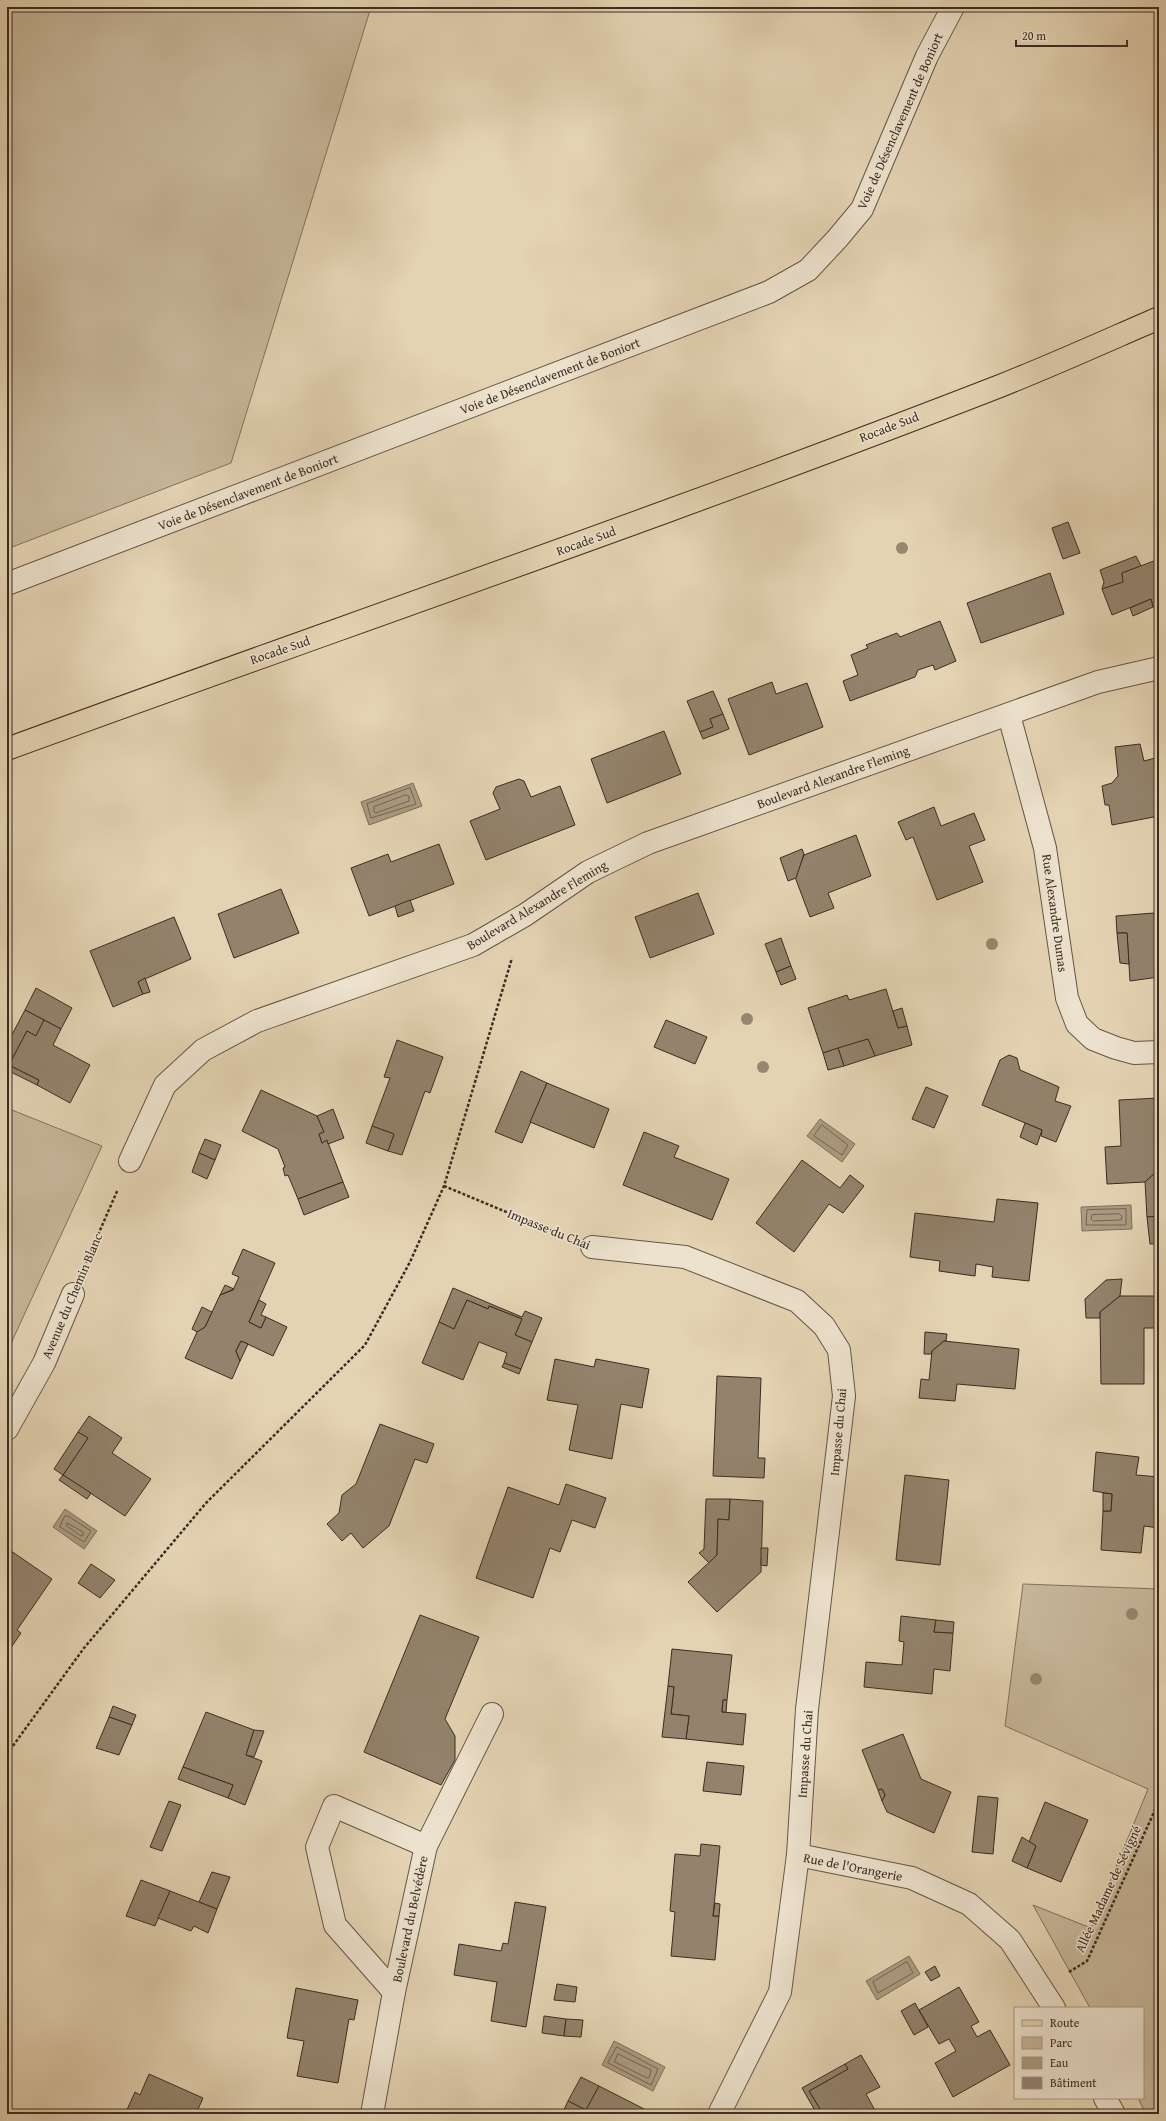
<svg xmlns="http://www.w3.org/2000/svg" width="1166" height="2121" font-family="'Gentium Book Plus',serif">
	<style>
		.green { fill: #c7b79a; stroke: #81725e }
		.water { fill: #ab9b81; stroke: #7e6f5b }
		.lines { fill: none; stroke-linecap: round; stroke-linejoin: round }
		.shore { stroke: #736451; stroke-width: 1 }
		.building { fill: #93836d; stroke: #3b2d21 }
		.minor-casing { stroke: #655646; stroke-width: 24 }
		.primary-casing { stroke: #3b2d21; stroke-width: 24 }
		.path { stroke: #3b2d21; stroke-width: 2.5; stroke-dasharray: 3 2; stroke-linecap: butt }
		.minor { stroke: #ede2ce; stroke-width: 22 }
		.primary { stroke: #e4d3b3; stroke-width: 22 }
		.tree { fill: #968770 }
		.labels { text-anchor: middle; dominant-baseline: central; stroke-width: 3; stroke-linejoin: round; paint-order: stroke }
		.street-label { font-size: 13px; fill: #3b2d21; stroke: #ede2ce }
	</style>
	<rect width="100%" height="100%" fill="#e4d3b3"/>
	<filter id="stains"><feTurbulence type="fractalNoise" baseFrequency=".005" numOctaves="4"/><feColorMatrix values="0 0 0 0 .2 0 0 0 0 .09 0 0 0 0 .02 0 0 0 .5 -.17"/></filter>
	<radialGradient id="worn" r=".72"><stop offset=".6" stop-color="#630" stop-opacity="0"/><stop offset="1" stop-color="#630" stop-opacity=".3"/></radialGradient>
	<g class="green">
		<polygon points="7,7 371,7 231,463 7,549"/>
		<polygon points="7,1108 102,1146 7,1352"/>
		<polygon points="1023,1584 1159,1589 1159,2114 1146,2114 1138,2098 1143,2098 1143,2008 1090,2008 1033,1905 1091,1928 1148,1789 1005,1726"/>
	</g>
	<g class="water">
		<polygon points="413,783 422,806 369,825 361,802"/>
		<polygon points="820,1119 855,1144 842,1162 807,1136"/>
		<polygon points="1131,1205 1132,1229 1082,1231 1081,1207"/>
		<polygon points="65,1509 97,1531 84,1549 53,1527"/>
		<polygon points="909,1956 920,1974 877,2000 866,1981"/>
		<polygon points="614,2041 665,2067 653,2091 602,2065"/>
	</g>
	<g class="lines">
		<g class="shore">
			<polygon points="410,788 416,804 371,818 367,804"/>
			<polygon points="406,795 409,796 409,801 376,813 374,812 374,807"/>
			<polygon points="822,1125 848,1145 842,1155 814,1136"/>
			<polygon points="1126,1209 1126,1225 1086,1225 1087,1210"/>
			<polygon points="1120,1214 1122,1216 1121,1220 1093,1221 1091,1219 1092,1215"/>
			<polygon points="65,1516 68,1516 91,1531 84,1542 60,1527"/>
			<polygon points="67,1523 83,1532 83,1535 81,1536 67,1526"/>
			<polygon points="907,1962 913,1973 878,1993 873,1982"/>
			<polygon points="617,2047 658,2069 651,2085 608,2063"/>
			<polygon points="618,2054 651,2070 649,2078 647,2078 615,2062"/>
		</g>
	</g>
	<g class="building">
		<polygon points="1068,522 1080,553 1063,559 1052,528"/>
		<polygon points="1136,556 1141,566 1122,573 1123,582 1102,589 1104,582 1100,570"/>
		<polygon points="1159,559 1159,605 1153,607 1151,599 1112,615 1102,589 1123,582 1122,573"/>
		<polygon points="1050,573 1064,614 981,643 967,603"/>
		<polygon points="1151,599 1153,607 1133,616 1130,608"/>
		<polygon points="940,621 956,661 935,670 933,665 918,670 915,677 850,701 843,681 858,675 851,655 868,648 866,645 897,633 900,637"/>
		<polygon points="772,682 776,694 807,683 823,727 749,755 728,699"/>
		<polygon points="713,691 723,714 710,719 713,727 700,732 687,701"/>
		<polygon points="723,714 729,729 703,739 700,732 713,727 710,719"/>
		<polygon points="664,731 681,774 607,803 591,759"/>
		<polygon points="1140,744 1144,761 1159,757 1159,775 1156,776 1159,792 1159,816 1112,825 1109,805 1105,805 1102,786 1112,783 1118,776 1115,747"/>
		<polygon points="519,779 524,781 531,797 560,786 575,825 486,860 470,821 500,809 493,793 496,787"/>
		<polygon points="934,807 941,826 974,813 985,840 969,846 983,882 937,900 913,837 906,840 898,822"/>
		<polygon points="856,835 871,876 828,893 834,908 810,917 795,877 804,855"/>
		<polygon points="439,844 454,884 369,916 351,868 388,854 391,862"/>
		<polygon points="802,849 804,854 796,878 788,881 780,858"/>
		<polygon points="281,889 299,933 234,958 218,914"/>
		<polygon points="698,893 714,934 650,958 635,917"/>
		<polygon points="410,900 414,911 398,917 395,906"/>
		<polygon points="1154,913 1156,933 1159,932 1159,977 1130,981 1127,933 1117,933 1116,916"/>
		<polygon points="174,917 191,959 138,982 143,994 113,1007 90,951"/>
		<polygon points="1117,933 1127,933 1129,964 1120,963"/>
		<polygon points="781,938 791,966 776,972 765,944"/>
		<polygon points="791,966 796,979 781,985 776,972"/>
		<polygon points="145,978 150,992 143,994 138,982"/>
		<polygon points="36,988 72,1008 61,1029 25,1010"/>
		<polygon points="886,989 898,1028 907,1026 912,1045 875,1056 868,1039 823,1053 808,1008 847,995 849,1000"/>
		<polygon points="902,1008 907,1026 898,1028 893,1011"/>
		<polygon points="25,1010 44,1020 36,1036 27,1031 9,1065 39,1080 37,1085 7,1070 7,1044"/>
		<polygon points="44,1020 61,1029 53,1045 90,1065 70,1103 37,1085 39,1080 9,1065 27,1031 36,1036"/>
		<polygon points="666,1020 707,1037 695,1064 654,1047"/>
		<polygon points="868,1039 875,1056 844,1066 838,1048"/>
		<polygon points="397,1040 443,1057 430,1093 425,1091 402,1155 388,1151 394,1134 372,1126 390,1078 384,1077"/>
		<polygon points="838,1048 844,1066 828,1070 823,1053"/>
		<polygon points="1009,1055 1017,1058 1020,1070 1059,1087 1055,1101 1071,1106 1056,1142 1041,1136 1042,1130 982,1105 1000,1060"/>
		<polygon points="521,1071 547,1083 522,1143 495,1132"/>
		<polygon points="547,1083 609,1109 594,1148 530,1122"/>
		<polygon points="926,1087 948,1096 934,1128 912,1119"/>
		<polygon points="261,1090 317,1116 324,1132 319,1134 322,1143 327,1140 343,1182 298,1199 288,1175 285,1176 283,1168 285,1167 278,1149 242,1131"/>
		<polygon points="1159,1098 1159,1177 1155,1173 1145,1182 1107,1184 1105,1147 1121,1146 1119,1100"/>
		<polygon points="333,1109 344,1138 328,1144 327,1140 322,1143 319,1134 324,1132 317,1116"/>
		<polygon points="1025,1123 1042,1130 1037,1145 1020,1137"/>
		<polygon points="372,1126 394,1134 388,1151 366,1143"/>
		<polygon points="644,1132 679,1146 674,1157 729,1179 712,1220 623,1185"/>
		<polygon points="205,1139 221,1145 215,1160 199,1153"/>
		<polygon points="199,1153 215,1160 207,1179 192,1172"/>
		<polygon points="802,1160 840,1188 850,1175 864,1186 843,1213 829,1204 794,1252 756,1223"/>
		<polygon points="1155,1173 1159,1177 1159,1216 1147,1217 1145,1182"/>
		<polygon points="343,1182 349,1197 304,1215 298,1199"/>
		<polygon points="997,1199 1038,1203 1029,1281 992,1277 993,1267 976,1264 975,1276 939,1271 940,1261 910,1257 915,1213 994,1222"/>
		<polygon points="1159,1216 1159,1244 1150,1244 1147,1217"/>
		<polygon points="243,1249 275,1263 249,1322 261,1328 266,1317 287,1327 273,1356 241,1341 236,1351 240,1361 232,1379 185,1358 198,1330 205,1327 220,1295 233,1290 239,1277 232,1274"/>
		<polygon points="1122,1279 1120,1296 1100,1312 1100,1318 1086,1318 1085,1299 1106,1280"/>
		<polygon points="225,1285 234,1289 220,1295"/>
		<polygon points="453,1288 522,1317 525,1311 542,1318 532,1342 515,1335 522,1319 489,1306 488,1309 467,1300 454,1329 439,1322"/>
		<polygon points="1120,1296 1159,1296 1159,1328 1144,1328 1144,1384 1101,1384 1100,1312"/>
		<polygon points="259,1300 266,1304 261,1315 266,1317 261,1328 249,1322"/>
		<polygon points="467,1300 488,1309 489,1306 522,1319 515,1335 532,1342 521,1369 504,1363 507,1353 479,1342 463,1380 422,1363 439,1322 454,1329"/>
		<polygon points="202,1307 212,1312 205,1327 197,1332 192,1329"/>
		<polygon points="925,1332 947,1334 946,1341 944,1341 932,1351 932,1354 924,1354"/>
		<polygon points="241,1341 248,1344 240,1361 236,1351"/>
		<polygon points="944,1341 1019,1349 1015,1389 957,1384 955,1401 919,1398 921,1379 929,1380 932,1351"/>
		<polygon points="555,1359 594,1367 596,1359 649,1369 642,1408 621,1404 612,1459 569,1450 578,1405 547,1400"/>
		<polygon points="504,1363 521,1369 519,1374 502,1367"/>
		<polygon points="717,1376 761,1378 758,1458 765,1458 764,1478 713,1476"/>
		<polygon points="89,1416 122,1438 112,1453 151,1479 125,1516 63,1475 88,1438 78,1432"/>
		<polygon points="380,1424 434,1444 427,1463 415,1459 389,1526 363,1548 351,1533 342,1541 327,1524 339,1513 342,1495 356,1484"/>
		<polygon points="78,1432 88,1438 63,1475 54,1469"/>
		<polygon points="1096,1452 1139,1457 1136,1475 1159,1477 1159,1528 1144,1526 1141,1553 1101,1550 1103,1511 1111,1511 1112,1494 1093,1491"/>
		<polygon points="63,1475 91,1493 87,1499 59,1480"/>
		<polygon points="905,1475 949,1480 940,1565 896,1560"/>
		<polygon points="566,1484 606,1498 595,1528 572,1520 560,1552 550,1548 533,1598 476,1578 508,1487 559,1505"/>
		<polygon points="1103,1493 1112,1494 1111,1511 1103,1511"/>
		<polygon points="706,1499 730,1499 729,1520 718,1519 717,1555 709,1563 699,1553 704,1549"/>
		<polygon points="730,1499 763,1501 761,1572 717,1612 688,1582 717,1555 718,1519 729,1520"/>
		<polygon points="761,1548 768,1548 767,1566 761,1565"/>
		<polygon points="11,1551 52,1579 17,1630 21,1633 10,1649 7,1647 7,1557"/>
		<polygon points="91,1564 115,1580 100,1598 78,1583"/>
		<polygon points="420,1615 479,1637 445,1719 455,1736 455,1760 441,1785 364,1752"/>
		<polygon points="901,1616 936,1620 934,1632 953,1633 950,1671 934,1669 932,1694 864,1687 866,1662 902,1665 904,1642 899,1641"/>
		<polygon points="936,1620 954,1622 953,1633 934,1632"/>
		<polygon points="672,1649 732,1655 727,1700 723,1700 722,1712 746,1714 743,1745 686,1739 689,1716 671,1714 674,1687 668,1686"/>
		<polygon points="668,1686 674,1687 671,1714 689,1716 686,1739 662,1737"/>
		<polygon points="723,1700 727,1700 726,1712 722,1712"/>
		<polygon points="113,1706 136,1715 132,1725 109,1717"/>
		<polygon points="206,1712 254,1730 246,1755 262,1761 245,1805 228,1798 233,1785 183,1767"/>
		<polygon points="109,1717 132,1725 119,1755 96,1748"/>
		<polygon points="254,1730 264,1731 254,1757 246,1755"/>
		<polygon points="903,1734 921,1779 951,1792 934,1833 887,1812 882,1801 885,1795 882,1789 878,1790 862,1750"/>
		<polygon points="707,1762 744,1766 741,1795 703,1791"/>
		<polygon points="183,1767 233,1785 228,1798 178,1779"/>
		<polygon points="882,1789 885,1795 882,1801 878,1790"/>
		<polygon points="978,1796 998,1798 993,1854 972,1852"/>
		<polygon points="169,1801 181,1805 162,1851 150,1847"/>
		<polygon points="1045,1802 1088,1820 1061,1882 1027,1868 1036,1846 1029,1842"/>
		<polygon points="1022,1837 1036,1846 1027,1868 1012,1861"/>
		<polygon points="701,1844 720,1846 713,1916 719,1916 715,1960 671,1956 675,1912 670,1911 675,1854 700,1856"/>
		<polygon points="212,1872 230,1877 217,1909 199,1902"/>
		<polygon points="141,1880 170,1891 155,1926 126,1916"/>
		<polygon points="170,1891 217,1909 208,1933 194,1926 191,1931 158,1918"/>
		<polygon points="515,1902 546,1907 526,2027 491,2021 497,1982 454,1975 459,1944 501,1951 503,1943 508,1944"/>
		<polygon points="715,1903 720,1904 719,1916 713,1916"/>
		<polygon points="935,1966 940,1976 931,1981 925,1972"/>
		<polygon points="557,1984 577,1987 575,2002 554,2000"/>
		<polygon points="959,1987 979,2022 971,2026 977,2037 990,2030 1010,2065 953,2097 935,2063 956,2051 949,2039 939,2044 919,2010"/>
		<polygon points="296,1988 358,2000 354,2020 349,2019 338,2083 297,2076 304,2041 287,2038"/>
		<polygon points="915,2003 928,2027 914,2035 901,2011"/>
		<polygon points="544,2016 566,2019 564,2036 542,2033"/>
		<polygon points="566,2019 583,2020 581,2037 564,2036"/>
		<polygon points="861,2055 880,2087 866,2094 877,2114 823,2114 809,2091 848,2069 845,2064"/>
		<polygon points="845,2064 848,2069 809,2091 823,2114 817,2114 802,2088"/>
		<polygon points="149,2074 203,2098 196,2114 125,2114 135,2092 140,2095"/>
		<polygon points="581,2077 599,2086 586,2110 568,2101"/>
		<polygon points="599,2086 652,2113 651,2114 562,2114 568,2101 586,2110"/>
	</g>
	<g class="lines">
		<defs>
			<g id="minor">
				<polyline points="7,584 769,292 808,270 837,239 862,209 927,56 953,7"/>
				<polyline points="1009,715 1045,848 1067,998 1077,1024 1093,1039 1116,1048 1134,1053 1159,1052"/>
				<polyline points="130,1161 165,1085 203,1050 257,1021 473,945 525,915 588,872 648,843 1098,682 1159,668"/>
				<polyline points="592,1247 685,1257 797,1301 824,1326 839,1350 844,1396 807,1709 798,1855"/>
				<polyline points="7,1429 44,1363 73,1294"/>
				<polyline points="394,1992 335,1925 317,1847 334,1806 426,1846"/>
				<polyline points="1105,2098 1114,2114"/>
				<polyline points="372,2114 394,1992 426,1846 492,1714"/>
				<polyline points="719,2114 780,1992 798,1855 912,1878 969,1904 1010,1940 1054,2008"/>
			</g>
			<path id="primary" d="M7 749C338 628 671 514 1000 386 1053 365 1106 341 1159 318"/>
		</defs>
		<use href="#minor" class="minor-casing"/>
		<use href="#primary" class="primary-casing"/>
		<g class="path">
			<polyline points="444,1186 564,1236"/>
			<polyline points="84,1267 118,1189"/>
			<polyline points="7,1754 84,1648 206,1503 365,1345 410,1262 444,1186 512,958"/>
			<polyline points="1069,1972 1087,1961 1159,1801"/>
		</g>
		<use href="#minor" class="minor"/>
		<use href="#primary" class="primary"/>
	</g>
	<g class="tree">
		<circle cx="902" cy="548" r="6"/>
		<circle cx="992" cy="944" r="6"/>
		<circle cx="747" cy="1019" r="6"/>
		<circle cx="763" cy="1067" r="6"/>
		<circle cx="1132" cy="1614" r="6"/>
		<circle cx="1036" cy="1679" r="6"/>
	</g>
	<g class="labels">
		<g class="street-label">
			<text transform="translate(900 121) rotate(-66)">Voie de Désenclavement de Boniort</text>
			<text transform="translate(550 376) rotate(-21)">Voie de Désenclavement de Boniort</text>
			<text transform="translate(889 427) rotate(-21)">Rocade Sud</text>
			<text transform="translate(248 492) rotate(-21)">Voie de Désenclavement de Boniort</text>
			<text transform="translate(586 541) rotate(-20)">Rocade Sud</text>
			<text transform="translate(280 650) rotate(-19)">Rocade Sud</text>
			<text transform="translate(833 777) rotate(-20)">Boulevard Alexandre Fleming</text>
			<text transform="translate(537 905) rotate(-31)">Boulevard Alexandre Fleming</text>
			<text transform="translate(1055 913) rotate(82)">Rue Alexandre Dumas</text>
			<text transform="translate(549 1229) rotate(22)">Impasse du Chai</text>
			<text transform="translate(72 1296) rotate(-67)">Avenue du Chemin Blanc</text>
			<text transform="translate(838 1432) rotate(-85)">Impasse du Chai</text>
			<text transform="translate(805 1754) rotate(-86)">Impasse du Chai</text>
			<text transform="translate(853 1867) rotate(11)">Rue de l'Orangerie</text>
			<text transform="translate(1108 1889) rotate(-65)">Allée Madame de Sévigné</text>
			<text transform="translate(410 1919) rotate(-78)">Boulevard du Belvédère</text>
		</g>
	</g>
	<rect width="1166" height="2121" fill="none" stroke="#e4d3b3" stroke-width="24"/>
	<rect x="8" y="8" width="1150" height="2105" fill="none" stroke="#3b2d21" stroke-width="2"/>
	<rect x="12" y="12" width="1142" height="2097" fill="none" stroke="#3b2d21"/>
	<rect x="1014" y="2007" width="130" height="92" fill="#ede2ce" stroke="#a69a89"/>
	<rect x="1022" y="2020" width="20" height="6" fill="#e4d3b3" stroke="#a69a89"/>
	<text x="1050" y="2027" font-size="12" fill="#3b2d21">Route</text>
	<rect x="1022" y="2037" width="20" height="12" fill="#c7b79a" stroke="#a69a89"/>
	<text x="1050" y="2047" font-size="12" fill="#3b2d21">Parc</text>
	<rect x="1022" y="2057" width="20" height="12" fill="#ab9b81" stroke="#a69a89"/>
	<text x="1050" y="2067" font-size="12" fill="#3b2d21">Eau</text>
	<rect x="1022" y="2077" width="20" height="12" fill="#93836d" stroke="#a69a89"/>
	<text x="1050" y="2087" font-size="12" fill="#3b2d21">Bâtiment</text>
	<path d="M1016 40v6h111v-6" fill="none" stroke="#3b2d21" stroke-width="2"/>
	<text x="1022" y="40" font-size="12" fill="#3b2d21" stroke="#ede2ce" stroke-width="3" paint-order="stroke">20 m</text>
	<rect width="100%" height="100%" filter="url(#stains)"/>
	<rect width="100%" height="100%" fill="url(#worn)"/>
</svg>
